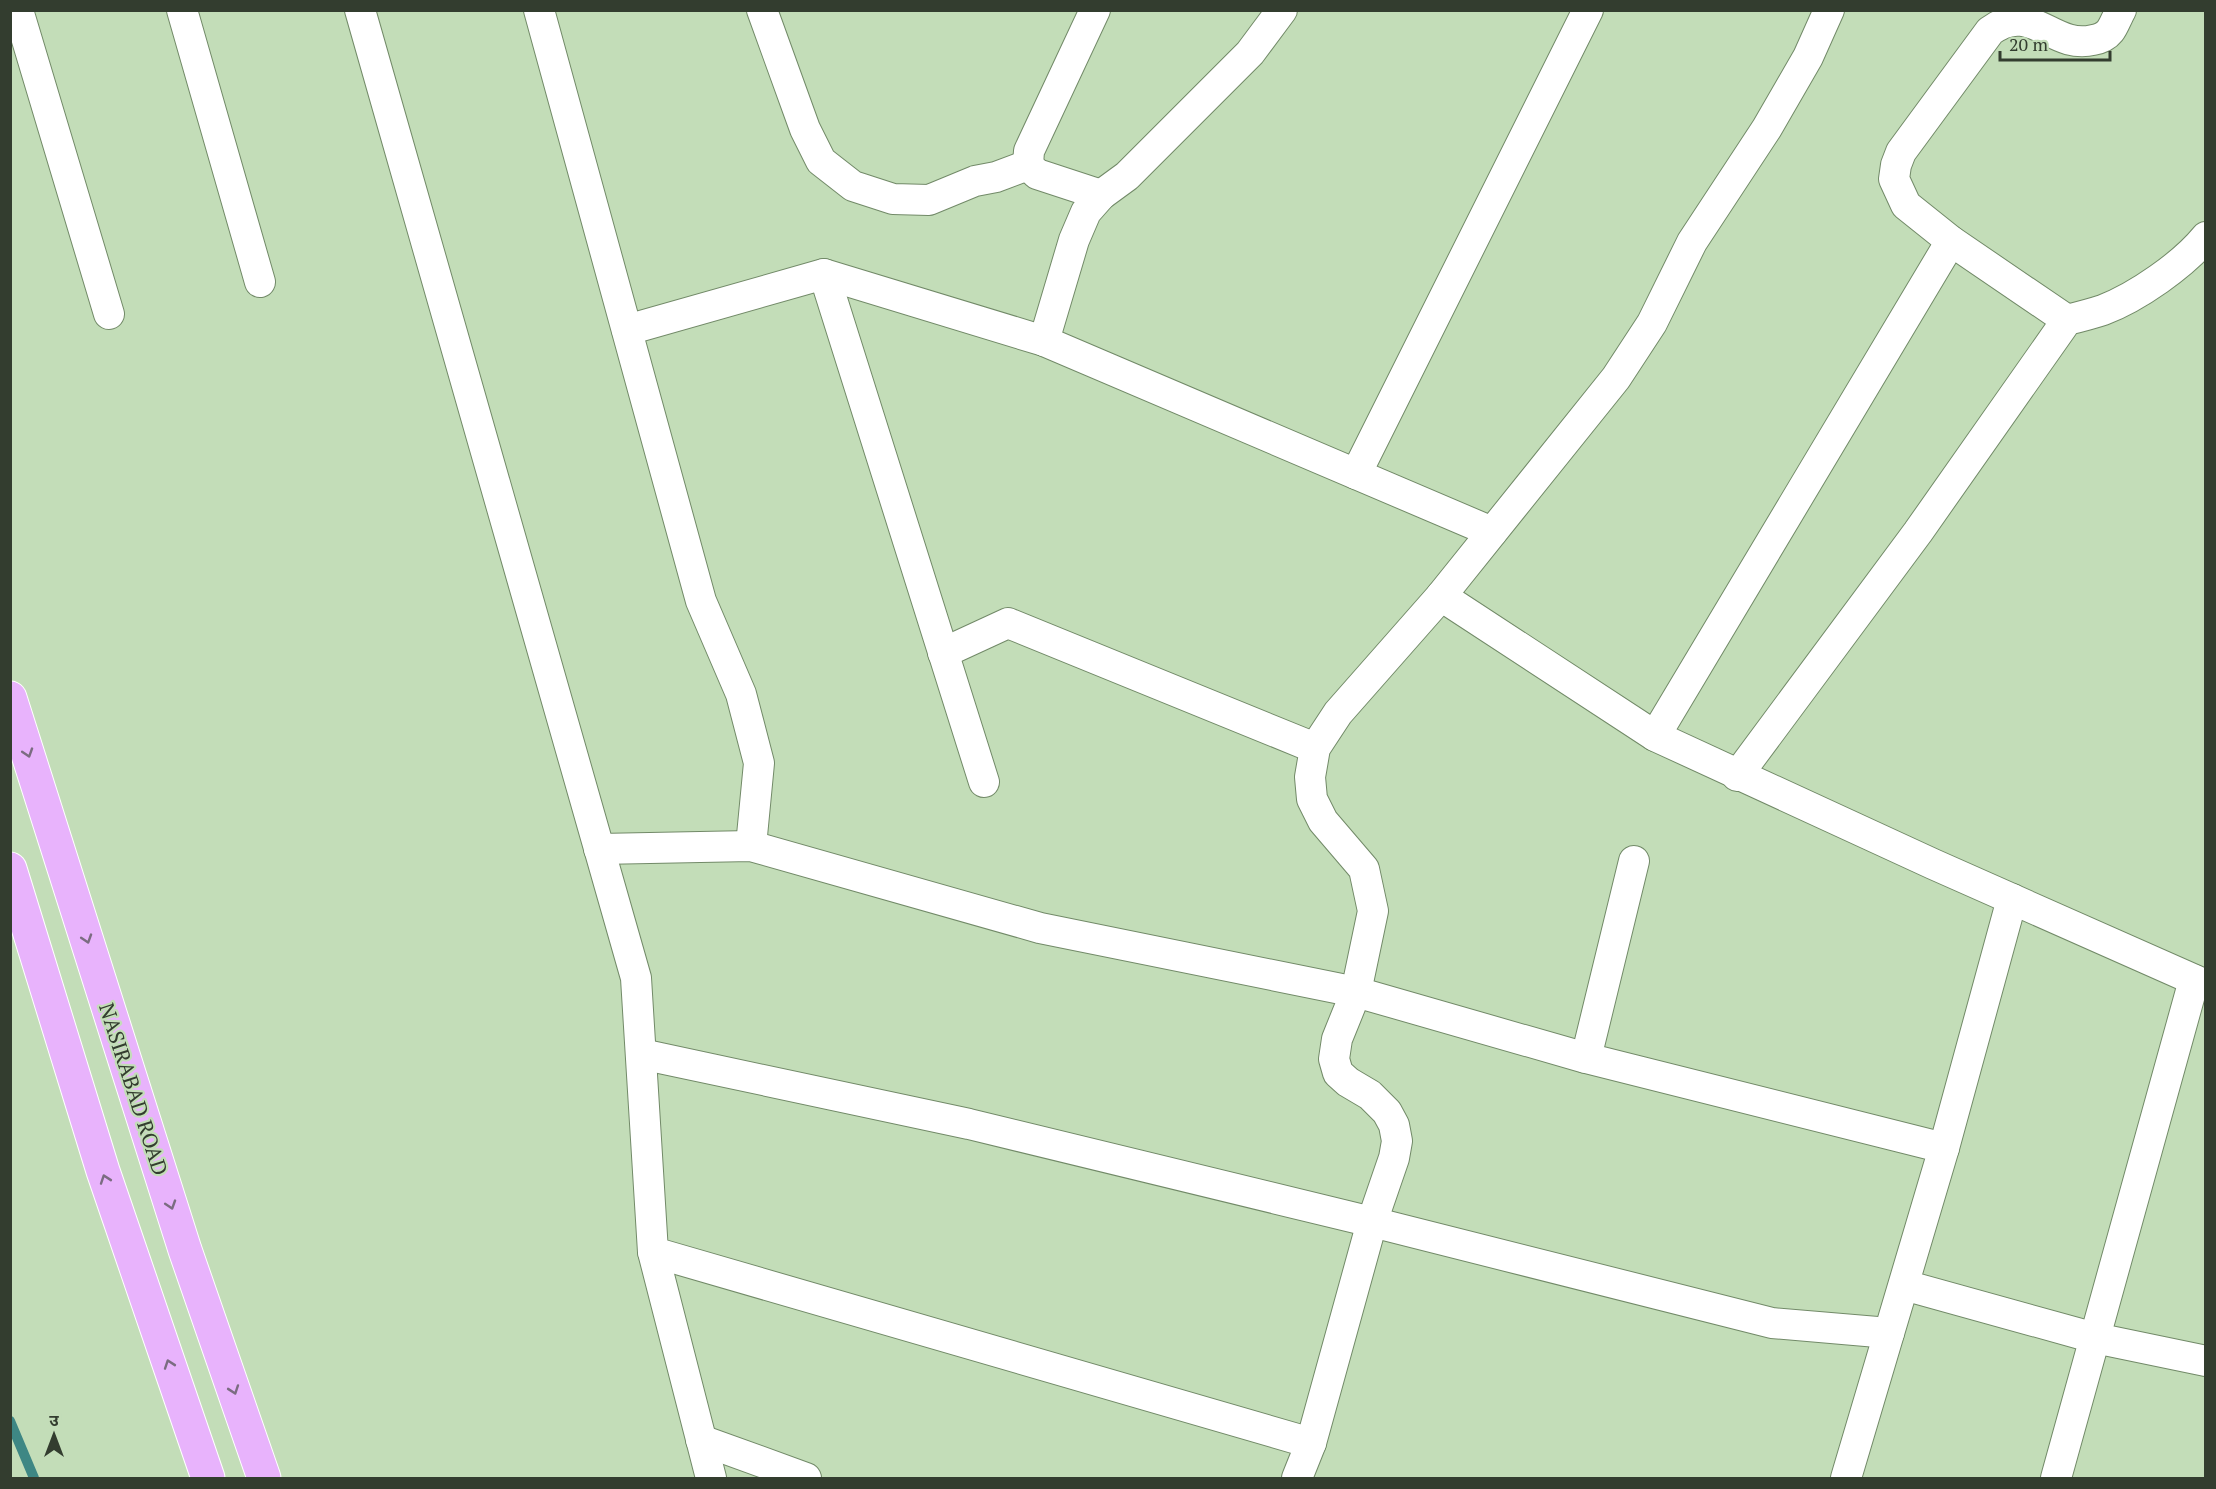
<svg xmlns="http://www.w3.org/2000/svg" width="2216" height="1489" font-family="'PT Serif','Noto Sans Devanagari',serif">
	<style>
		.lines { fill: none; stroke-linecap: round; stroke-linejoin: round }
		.stream { stroke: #3e8784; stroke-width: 10 }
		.minor-casing { stroke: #728a68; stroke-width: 32 }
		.trunk-casing { stroke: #fff; stroke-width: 35 }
		.minor { stroke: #fff; stroke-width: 30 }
		.trunk { stroke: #e8b3fc; stroke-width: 33 }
		.oneway { stroke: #7b6c81 }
		.labels { text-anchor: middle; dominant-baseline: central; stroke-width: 4.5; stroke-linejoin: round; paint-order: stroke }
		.street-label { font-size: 21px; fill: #333d2f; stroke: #c3ddb8 }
	</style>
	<rect width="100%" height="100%" fill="#c3ddb8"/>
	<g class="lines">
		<polyline class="stream" points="10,1421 34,1478"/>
		<defs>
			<g id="minor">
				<polyline points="18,10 109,314"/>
				<polyline points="182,10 260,282"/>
				<polyline points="360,10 636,978 653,1252 1311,1443"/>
				<polyline points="539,10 701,601 741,694 759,763 751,846"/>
				<polyline points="762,10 805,129 821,161 853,186 893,199 929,200 975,181 996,177 1028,165"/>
				<polyline points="1095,10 1029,151 1028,165 1037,174 1101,195"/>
				<polyline points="824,274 984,782"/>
				<path d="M2067 320 1951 241 1906 205 1894 179 1896 165 1901 152 1990 31C2032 0 2052 50 2093 40 2099 39 2106 36 2110 31 2114 26 2117 17 2121 10"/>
				<polyline points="627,330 824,274 1044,341 1492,532"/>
				<polyline points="1044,341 1074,240 1086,212 1101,195 1127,176 1250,53 1282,10"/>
				<polyline points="1356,474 1588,10"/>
				<polyline points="1441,596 1655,736 1933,864 2206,985"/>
				<polyline points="943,653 1008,623 1315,748"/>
				<polyline points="1655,736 1951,241"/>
				<path d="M1737 776 1918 532 2067 320C2079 317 2091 314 2103 310 2137 297 2183 265 2206 237"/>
				<polyline points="599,849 751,846 1040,928 1356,992 1586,1058 1944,1148"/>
				<polyline points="641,1054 969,1124 1372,1222 1772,1323 1889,1333"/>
				<polyline points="1586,1058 1634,861"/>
				<polyline points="653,1252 711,1478"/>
				<polyline points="1904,1285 2095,1338 2206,1361"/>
				<polyline points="701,1440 806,1478"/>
				<polyline points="1297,1478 1311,1443 1372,1222 1394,1158 1397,1141 1394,1125 1387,1112 1370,1095 1348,1082 1338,1073 1334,1059 1337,1039 1356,992 1373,911 1364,869 1323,821 1312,799 1310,777 1315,748 1338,713 1441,596 1616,378 1652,323 1692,242 1767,128 1808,57 1829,10"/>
				<polyline points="1846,1478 1944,1148 2012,899"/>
				<polyline points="2056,1478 2194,980"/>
			</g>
			<g id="trunk">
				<polyline points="10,698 185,1250 264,1478"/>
				<polyline points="10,869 103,1171 208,1478"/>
			</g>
		</defs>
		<use href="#minor" class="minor-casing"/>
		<use href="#trunk" class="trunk-casing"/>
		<use href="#minor" class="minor"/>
		<use href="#trunk" class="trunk"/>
	</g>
	<defs><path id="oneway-chevron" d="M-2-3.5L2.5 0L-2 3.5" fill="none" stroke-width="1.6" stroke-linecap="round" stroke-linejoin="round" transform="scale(1.5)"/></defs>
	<g class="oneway">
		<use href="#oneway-chevron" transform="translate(28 753) rotate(72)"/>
		<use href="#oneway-chevron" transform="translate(87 939) rotate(72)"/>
		<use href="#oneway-chevron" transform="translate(105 1179) rotate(-109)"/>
		<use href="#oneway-chevron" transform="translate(171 1205) rotate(72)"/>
		<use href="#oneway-chevron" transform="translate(169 1364) rotate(-109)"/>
		<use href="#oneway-chevron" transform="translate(234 1390) rotate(71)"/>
	</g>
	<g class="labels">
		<g class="street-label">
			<text transform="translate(134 1089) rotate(72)">NASIRABAD ROAD</text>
		</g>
	</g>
	<rect width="2216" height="1489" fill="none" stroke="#333d2f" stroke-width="24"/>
	<g transform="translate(54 1435)" stroke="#c3ddb8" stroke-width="4.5" paint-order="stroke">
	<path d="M0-4.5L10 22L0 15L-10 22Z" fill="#333d2f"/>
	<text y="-9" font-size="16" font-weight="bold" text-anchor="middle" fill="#333d2f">उ</text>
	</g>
	<path d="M2000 51v9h110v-9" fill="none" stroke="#333d2f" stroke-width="3"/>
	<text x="2009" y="51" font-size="18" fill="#333d2f" stroke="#c3ddb8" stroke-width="4.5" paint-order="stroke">20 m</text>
</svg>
